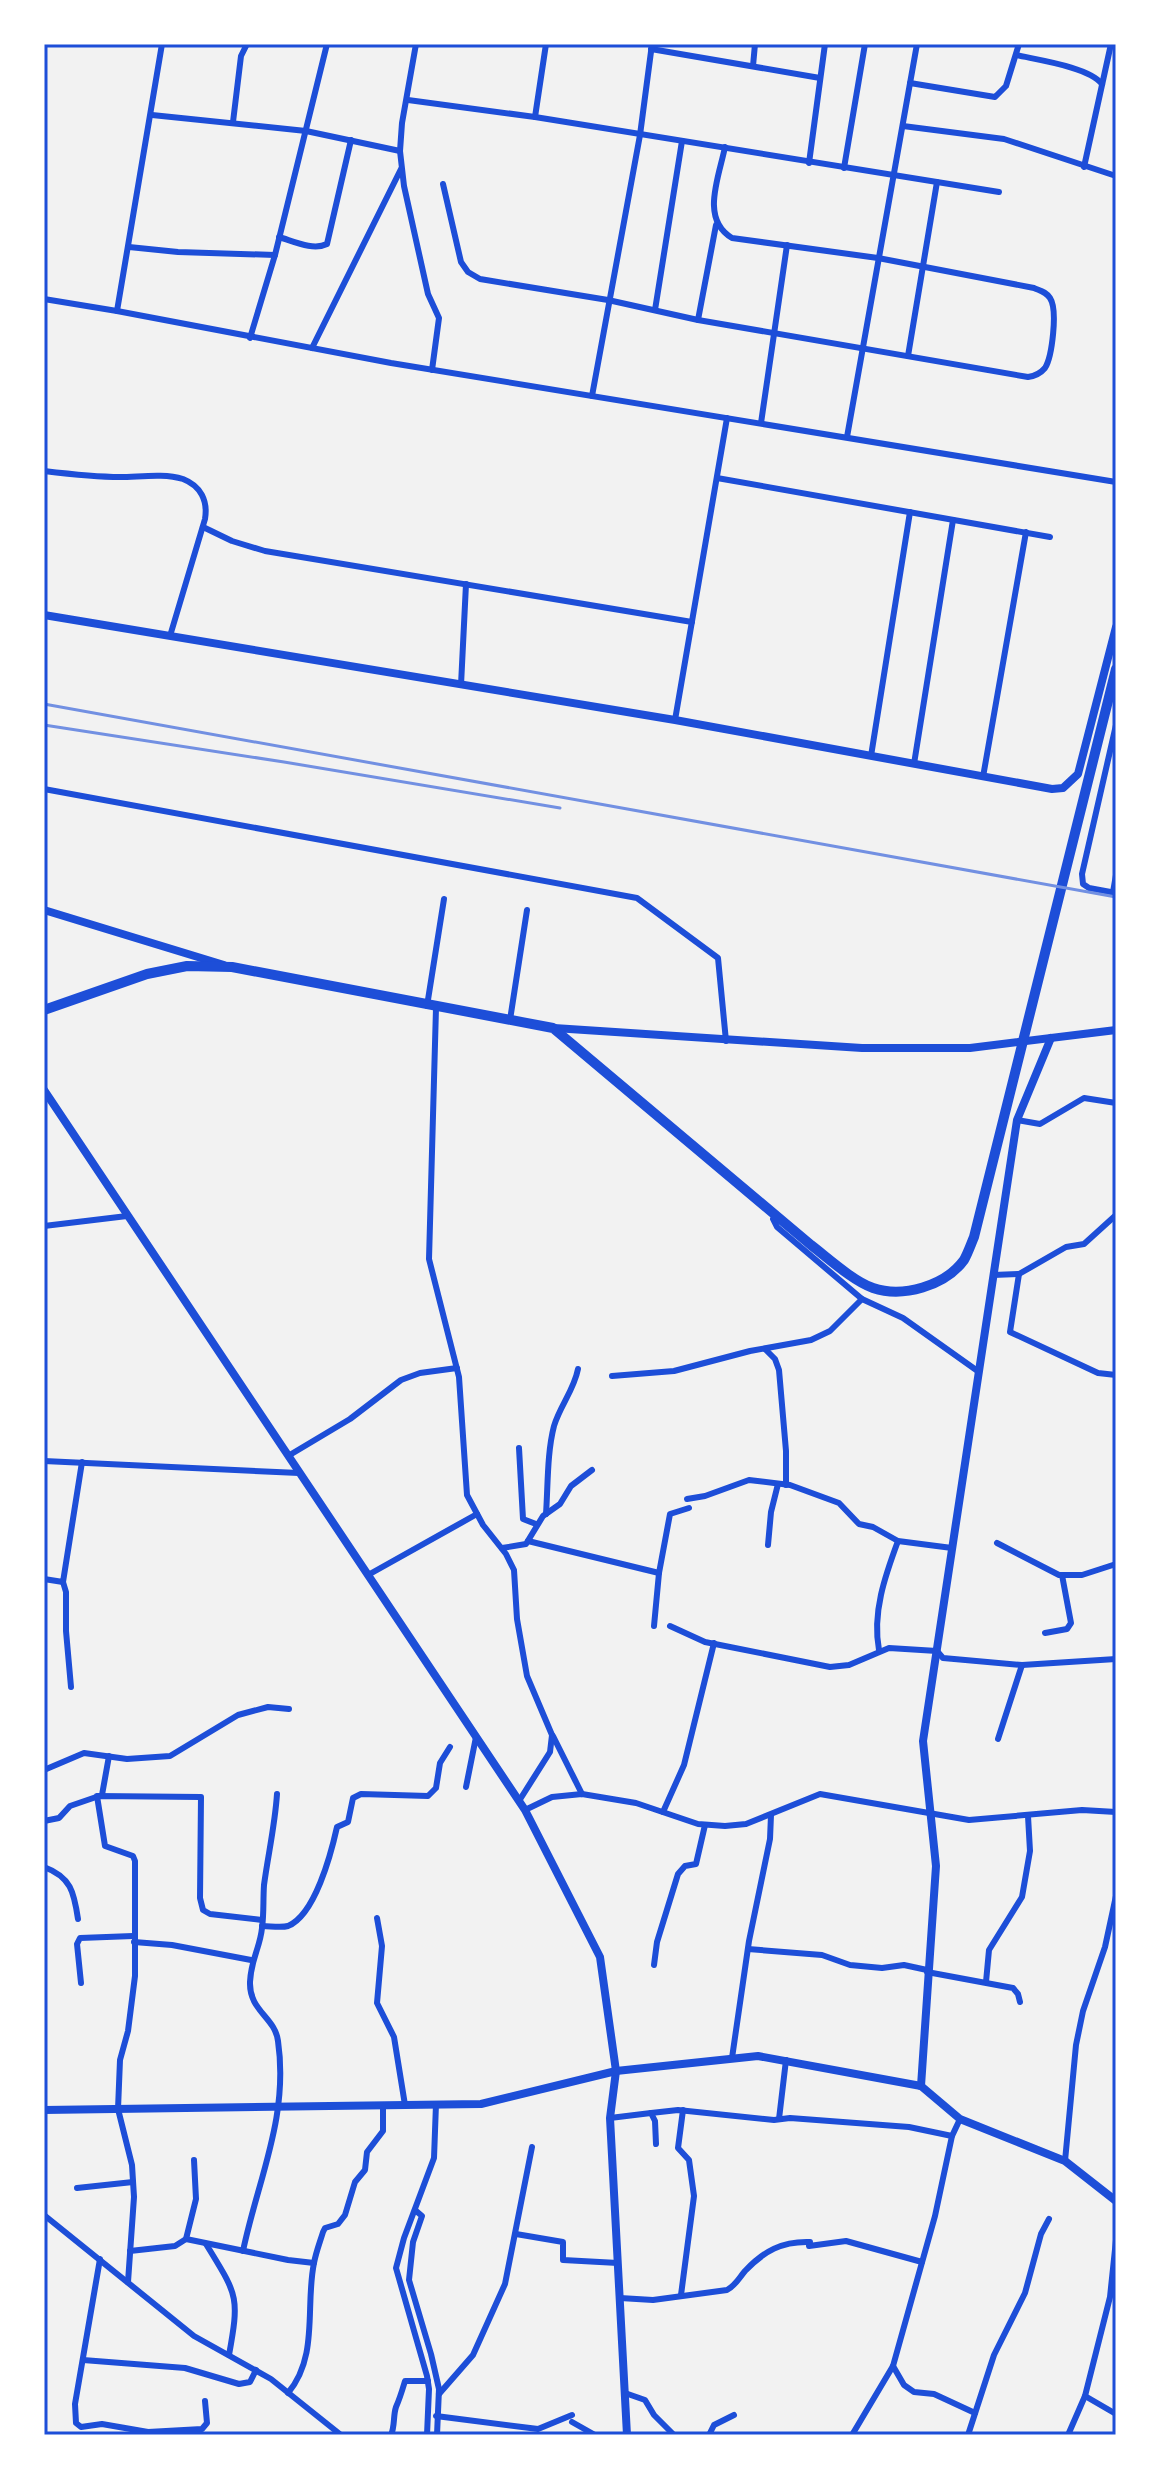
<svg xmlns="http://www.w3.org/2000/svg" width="1160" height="2479" font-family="'Roboto Condensed',sans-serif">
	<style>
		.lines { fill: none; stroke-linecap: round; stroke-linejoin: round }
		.minor { stroke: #1d4ed8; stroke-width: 6 }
		.tertiary { stroke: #1d4ed8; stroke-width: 8 }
		.primary { stroke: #1d4ed8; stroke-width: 10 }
		.rail { stroke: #7290e2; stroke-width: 3 }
		.neatline { fill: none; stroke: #1d4ed8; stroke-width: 3 }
	</style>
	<rect width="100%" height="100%" fill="#f2f2f2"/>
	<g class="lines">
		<g class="minor">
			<polyline points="416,44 402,123 400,151 404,186 428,294 439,318 432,370"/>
			<polyline points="651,49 820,78"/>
			<path d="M1016 55C1038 60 1089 67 1102 84"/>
			<polyline points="753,66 755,44"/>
			<polyline points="910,83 995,97 1006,86 1019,44"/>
			<polyline points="408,100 535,117 999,192"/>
			<polyline points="152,115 306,131 400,151"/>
			<polyline points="535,117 546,44"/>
			<polyline points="233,122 241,56 247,44"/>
			<polyline points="903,126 1004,139 1116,176"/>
			<polyline points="809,163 825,44"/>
			<polyline points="1084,167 1111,44"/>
			<polyline points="844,168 865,44"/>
			<path d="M443 184 461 262 468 272 480 279 608 300 698 320 1028 377C1035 376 1040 374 1045 368 1052 357 1058 310 1050 298 1046 292 1041 291 1034 288L878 258 732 238C700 219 719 177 725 147"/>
			<path d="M279 237C293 241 313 251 327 244L351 140"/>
			<polyline points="129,247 178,252 275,255"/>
			<polyline points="44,299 117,311 391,363 1116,482"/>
			<polyline points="655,310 682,141"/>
			<polyline points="117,311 162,44"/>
			<polyline points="698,320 716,225"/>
			<polyline points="250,338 275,255 327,44"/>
			<polyline points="312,348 401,169"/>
			<polyline points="908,356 937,182"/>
			<polyline points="592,396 640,135 652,44"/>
			<polyline points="761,423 787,245"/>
			<polyline points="847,437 917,44"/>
			<path d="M44 471C69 474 94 477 120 477 139 477 164 473 183 479 201 486 208 501 205 519L170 636"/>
			<polyline points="717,478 1050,537"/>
			<polyline points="203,527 232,541 265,551 692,622"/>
			<polyline points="461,685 466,584"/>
			<polyline points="675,720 727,418"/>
			<polyline points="1116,725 1082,874 1083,884 1089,888 1116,893"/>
			<polyline points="871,756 910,512"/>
			<polyline points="914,764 953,520"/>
			<polyline points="983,777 1026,532"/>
			<polyline points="44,789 637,898 718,958 726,1041"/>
			<polyline points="1113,892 1116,875"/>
			<polyline points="427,1006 444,899"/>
			<polyline points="436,1008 429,1259 459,1377 467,1495 483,1525 506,1554 514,1570 517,1619 527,1676 552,1735 550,1752 519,1801"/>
			<polyline points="510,1020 527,910"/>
			<polyline points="1017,1120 1040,1124 1084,1098 1116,1103"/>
			<polyline points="776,1215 773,1219 777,1227 862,1299 903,1318 979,1372"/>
			<polyline points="44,1226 127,1216"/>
			<polyline points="1019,1274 1010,1332 1098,1373 1116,1375"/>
			<polyline points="993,1275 1019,1274 1066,1247 1084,1244 1116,1215"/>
			<polyline points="765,1349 775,1359 779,1370 786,1451 786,1485"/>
			<polyline points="612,1376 674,1371 750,1351 811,1340 830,1331 862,1299"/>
			<polyline points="519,1448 523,1519 536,1524"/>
			<polyline points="288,1456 350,1419 401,1380 420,1373 457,1368"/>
			<polyline points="44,1461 299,1473"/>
			<polyline points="687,1499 705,1496 749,1480 790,1485 839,1503 859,1524 873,1527 898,1541 952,1548"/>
			<path d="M546 1514C548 1485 547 1453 554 1426 560 1406 574 1390 578 1369"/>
			<polyline points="528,1541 659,1573"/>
			<polyline points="997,1543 1059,1575 1082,1575 1116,1564"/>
			<polyline points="768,1545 771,1512 778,1484"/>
			<polyline points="502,1548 526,1544 543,1516 560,1504 571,1486 592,1470"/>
			<polyline points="368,1575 477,1514"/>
			<polyline points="44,1579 63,1582 82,1462"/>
			<polyline points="63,1582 66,1592 66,1631 71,1687"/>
			<polyline points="654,1626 659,1573 670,1514 689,1508"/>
			<polyline points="670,1626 705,1642 830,1667 849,1665 889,1648 937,1651 943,1658 1022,1665 1116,1659"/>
			<polyline points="1045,1633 1067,1629 1071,1623 1062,1575"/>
			<path d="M879 1650C872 1613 885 1576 898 1541"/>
			<polyline points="553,1736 582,1794"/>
			<polyline points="998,1739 1022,1665"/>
			<polyline points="44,1770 84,1753 127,1759 170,1756 238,1715 268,1707 289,1709"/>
			<polyline points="466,1787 476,1737"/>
			<polyline points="525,1810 552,1797 582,1794 636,1803 698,1824 725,1826 746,1824 820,1794 969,1820 1082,1810 1116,1812"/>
			<polyline points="663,1812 684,1765 714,1643"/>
			<polyline points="44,1821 59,1818 70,1806 102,1795 109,1756"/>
			<path d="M44 1867C71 1877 74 1892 78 1919"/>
			<polyline points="377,1918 382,1946 377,2003 394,2037 405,2105"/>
			<path d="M262 1926C270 1926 281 1928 288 1926 315 1915 331 1854 337 1827L348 1822 353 1798 361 1794 428 1796 436 1788 440 1763 450 1747"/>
			<polyline points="134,1942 172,1945 251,1960"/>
			<polyline points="748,1949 822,1955 850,1965 882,1968 904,1965 927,1970"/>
			<polyline points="654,1965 657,1942 678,1874 685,1866 696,1864 705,1825"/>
			<polyline points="927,1972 1013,1988 1018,1994 1020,2002"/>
			<polyline points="986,1982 989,1950 1022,1897 1030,1851 1028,1816"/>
			<polyline points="81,1983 77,1944 80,1938 133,1936"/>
			<polyline points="732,2058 749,1941 770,1839 771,1815"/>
			<polyline points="651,2113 678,2110 774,2120 790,2118 909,2127 952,2136"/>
			<polyline points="610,2118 651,2113 655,2121 656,2144"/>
			<polyline points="779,2119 786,2060"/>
			<polyline points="1065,2161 1076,2045 1083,2011 1105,1947 1116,1896"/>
			<polyline points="77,2188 133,2182"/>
			<polyline points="415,2210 422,2216 413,2242 409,2280 431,2354 439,2389 437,2435"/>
			<polyline points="44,2215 194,2336 271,2379 341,2435"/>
			<polyline points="516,2234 563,2242 563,2260 618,2263"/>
			<polyline points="186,2239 288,2260 314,2263"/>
			<path d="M206 2244C237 2295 240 2295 229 2355"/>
			<polyline points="809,2246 846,2241 922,2262"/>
			<polyline points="130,2251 175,2246 186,2239 196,2199 194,2160"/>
			<path d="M243 2251C258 2179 289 2117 278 2041 275 2017 249 2011 250 1982 251 1959 260 1948 262 1928 264 1914 263 1900 264 1885 268 1855 275 1825 277 1794"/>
			<polyline points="100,2259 75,2404 76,2423 81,2427 102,2424 148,2432 202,2429 207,2423 205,2401"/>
			<polyline points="128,2282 134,2197 132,2165 118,2109 120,2060 128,2031 135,1976 135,1861 133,1856 105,1846 97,1796 201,1797 200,1898 203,1910 210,1914 262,1920"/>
			<polyline points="681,2295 694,2196 689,2160 678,2148 683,2110"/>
			<path d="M620 2298 653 2300 727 2290C736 2285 739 2278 745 2271 764 2251 782 2241 810 2242"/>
			<polyline points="83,2360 185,2368 239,2384 250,2382 256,2370"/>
			<polyline points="893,2366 904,2385 914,2392 934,2394 975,2413"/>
			<path d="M288 2393C319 2356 305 2306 314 2263 316 2252 320 2242 323 2232L325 2228 338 2224 345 2215 355 2182 365 2170 367 2152 383 2131V2105"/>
			<polyline points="625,2393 645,2400 654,2415 674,2435"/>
			<polyline points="439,2394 473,2355 505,2284 532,2147"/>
			<polyline points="1085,2396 1116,2414"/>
			<polyline points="436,2416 538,2429 572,2415"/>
			<polyline points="572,2422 595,2435"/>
			<path d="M391 2435C395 2426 393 2416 396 2407 400 2398 402 2391 405 2381H428"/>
			<polyline points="427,2435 429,2389 427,2376 396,2268 404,2238 434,2158 436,2104"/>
			<polyline points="709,2435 714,2425 734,2415"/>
			<polyline points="852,2435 893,2366 935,2216 952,2136 960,2119"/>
			<polyline points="968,2435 994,2355 1025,2293 1041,2234 1049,2219"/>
			<polyline points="1068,2435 1085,2396 1110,2297 1116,2240"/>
		</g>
		<g class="tertiary">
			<polyline points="44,615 675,720 1052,789 1063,788 1078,774 1116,627"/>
			<polyline points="44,910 224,965"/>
			<polyline points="554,1028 862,1048 970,1048 1116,1030"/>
			<polyline points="44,1090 525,1810 600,1957 616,2071 610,2118 627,2435"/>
			<polyline points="921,2086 936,1866 923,1741 1017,1120 1051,1038"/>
			<polyline points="44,2110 481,2104 616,2071 758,2056 921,2086 960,2119 1065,2161 1116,2201"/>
		</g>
		<path class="primary" d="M44 1010 147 974 187 966 232 967 553 1028 811 1245C828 1258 853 1281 873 1288 903 1298 945 1286 964 1260 968 1253 971 1244 974 1237L1116 669"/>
		<g class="rail">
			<polyline points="44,704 1116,897"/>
			<polyline points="44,725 284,762 560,808"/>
		</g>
	</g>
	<rect width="1160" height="2479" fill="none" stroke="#ffffff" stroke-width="92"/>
	<rect x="46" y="46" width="1068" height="2387" class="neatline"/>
</svg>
